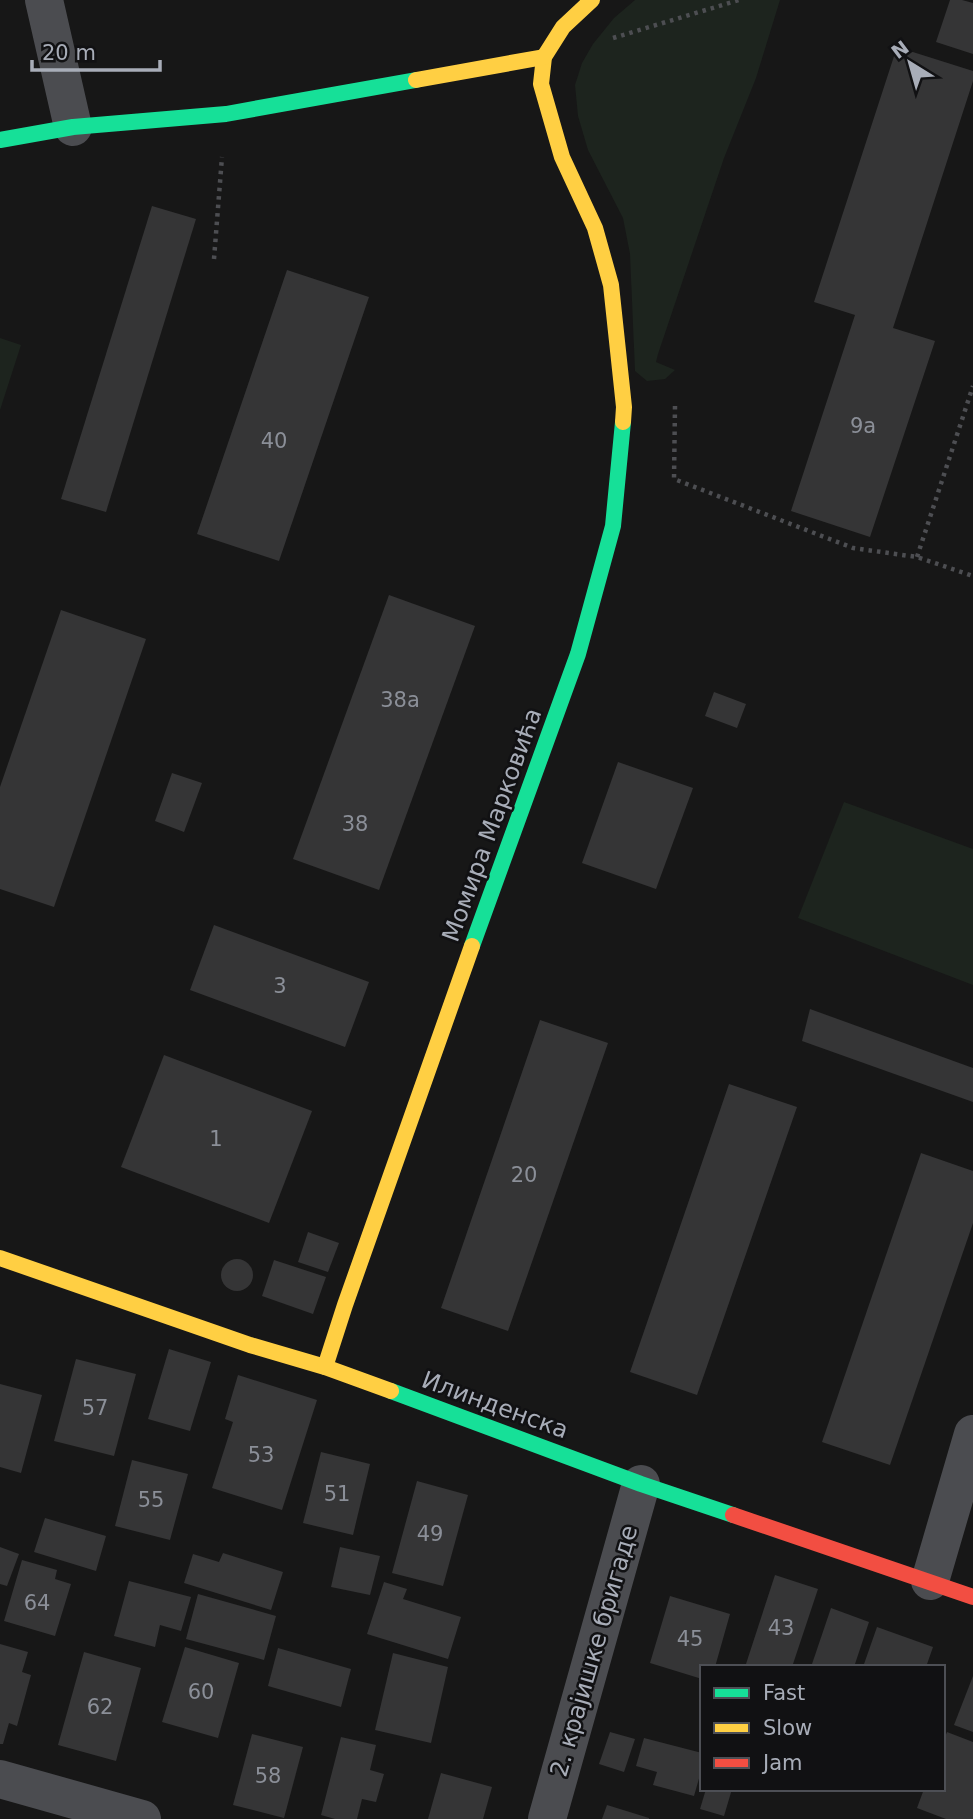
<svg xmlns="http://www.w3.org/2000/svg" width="973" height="1819" font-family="'DejaVu Sans',sans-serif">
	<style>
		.green { fill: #1d241e }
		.building { fill: #353536 }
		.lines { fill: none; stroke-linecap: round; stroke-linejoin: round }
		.path { stroke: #4d4e52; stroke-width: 4.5; stroke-dasharray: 3.5 5; stroke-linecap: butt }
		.street { stroke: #4b4c50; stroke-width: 38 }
		.fast { stroke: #16e098; stroke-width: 16 }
		.slow { stroke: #ffcf43; stroke-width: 16 }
		.jam { stroke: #f24e42; stroke-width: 16 }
		.labels { text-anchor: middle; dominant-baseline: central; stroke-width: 5; stroke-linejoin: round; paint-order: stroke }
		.number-label { font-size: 21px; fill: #8b8f98 }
		.street-label { font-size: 24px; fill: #a8adb8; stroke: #111113 }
	</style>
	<rect width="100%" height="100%" fill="#171717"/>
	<g class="green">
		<polygon points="635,0 780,0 756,78 724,158 658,354 656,362 675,370 665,379 647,381 635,371 630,254 623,218 588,150 578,116 575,85 582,63 593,44 614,18"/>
		<polygon points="0,338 21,345 0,410"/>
		<polygon points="844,802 973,849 973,985 798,918"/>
	</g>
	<g class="building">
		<polygon points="950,0 962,0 973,3 973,54 936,42"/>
		<polygon points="897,47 973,71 973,81 893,328 935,341 870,537 791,511 855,315 814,302"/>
		<polygon points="152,206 196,219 106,512 61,499"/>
		<polygon points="287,270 369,297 279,561 197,534"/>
		<polygon points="389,595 475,626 379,890 293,859"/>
		<polygon points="61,610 146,639 54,907 0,889 0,787"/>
		<polygon points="714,692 746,704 737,728 705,716"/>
		<polygon points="618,762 693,788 656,889 582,863"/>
		<polygon points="172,773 202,783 184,832 155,821"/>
		<polygon points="214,925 369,982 345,1047 190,990"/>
		<polygon points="810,1009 973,1068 973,1102 802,1041"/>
		<polygon points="540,1020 608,1043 508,1331 441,1308"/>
		<polygon points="164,1055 312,1111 269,1223 121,1167"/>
		<polygon points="729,1084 797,1107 697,1395 630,1372"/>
		<polygon points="921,1153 973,1171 973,1223 890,1465 822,1442"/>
		<polygon points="308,1232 339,1243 328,1272 298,1262"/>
		<circle cx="237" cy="1275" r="16"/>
		<polygon points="274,1260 326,1277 313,1314 262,1296"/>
		<polygon points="169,1349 211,1362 190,1431 148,1419"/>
		<polygon points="76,1359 136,1374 114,1456 54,1441"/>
		<polygon points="238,1375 317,1400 282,1510 212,1488 233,1422 225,1419"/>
		<polygon points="0,1384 42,1395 21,1473 0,1467"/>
		<polygon points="321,1452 370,1464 353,1535 303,1523"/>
		<polygon points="132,1460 188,1474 170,1540 115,1526"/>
		<polygon points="417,1481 468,1495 443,1586 392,1573"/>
		<polygon points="45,1518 106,1536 96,1571 34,1552"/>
		<polygon points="0,1547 19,1554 7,1586 0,1584"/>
		<polygon points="340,1547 380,1556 370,1595 331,1587"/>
		<polygon points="223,1553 283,1572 271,1610 184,1583 193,1554 219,1562"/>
		<polygon points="22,1560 57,1570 55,1579 71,1584 55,1636 4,1621"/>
		<polygon points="775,1575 818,1589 792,1667 745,1667"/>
		<polygon points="129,1581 191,1597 181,1631 160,1625 155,1647 114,1636"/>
		<polygon points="384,1582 407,1589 403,1599 461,1617 448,1659 367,1634"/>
		<polygon points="198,1594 276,1616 264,1660 186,1639"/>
		<polygon points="670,1596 730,1614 715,1667 702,1667 702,1679 650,1663"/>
		<polygon points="831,1608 869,1622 854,1667 811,1667"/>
		<polygon points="877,1627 933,1647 926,1667 863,1667"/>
		<polygon points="0,1644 28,1652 22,1672 31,1675 17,1726 9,1723 3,1744 0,1744"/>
		<polygon points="185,1647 239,1663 218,1738 162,1722"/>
		<polygon points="278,1648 351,1669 341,1707 268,1686"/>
		<polygon points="84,1652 141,1668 116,1761 58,1745"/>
		<polygon points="393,1653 448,1667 431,1743 375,1730"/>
		<polygon points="973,1676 973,1732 954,1725"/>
		<polygon points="610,1732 635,1739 624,1772 599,1764"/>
		<polygon points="947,1732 973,1742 973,1819 946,1819 917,1808 924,1789 943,1789 943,1742"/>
		<polygon points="252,1734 303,1747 284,1818 233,1805"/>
		<polygon points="341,1737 376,1745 370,1770 384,1774 376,1802 362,1799 357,1819 335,1819 321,1815"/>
		<polygon points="644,1738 702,1753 702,1768 694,1796 653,1785 657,1772 636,1766"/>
		<polygon points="441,1773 492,1787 483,1819 428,1819"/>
		<polygon points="706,1789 732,1789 724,1816 700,1809"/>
		<polygon points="607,1805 649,1818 649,1819 602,1819"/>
	</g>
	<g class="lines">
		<g class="path">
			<polyline points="613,38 739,0"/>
			<polyline points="214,259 222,157"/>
			<polyline points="675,406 674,479 853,548 917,557 973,576"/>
			<polyline points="917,557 973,386"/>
		</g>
		<g class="street">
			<polyline points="44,0 73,127"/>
			<polyline points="930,1581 973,1434"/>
			<polyline points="0,1779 142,1819"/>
			<polyline points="547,1819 641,1484"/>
		</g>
		<g class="fast">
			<polyline points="0,140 73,127 226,114 416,80"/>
			<polyline points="472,946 578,654 613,526 623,422"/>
			<polyline points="391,1391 641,1484 733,1515"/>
		</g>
		<g class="slow">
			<polyline points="592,0 563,27 544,57 541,84 562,157 595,228 611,285 624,407 623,422"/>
			<polyline points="416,80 544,57"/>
			<polyline points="0,1258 250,1345 325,1367 391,1391"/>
			<polyline points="325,1367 345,1305 472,946"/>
		</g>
		<polyline class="jam" points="733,1515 973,1597"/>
	</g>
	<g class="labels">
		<g class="number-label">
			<text x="863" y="426">9a</text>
			<text x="274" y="441">40</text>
			<text x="400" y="700">38a</text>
			<text x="355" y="824">38</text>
			<text x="280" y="986">3</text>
			<text x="216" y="1139">1</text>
			<text x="524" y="1175">20</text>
			<text x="95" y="1408">57</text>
			<text x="261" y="1455">53</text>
			<text x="337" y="1494">51</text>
			<text x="151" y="1500">55</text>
			<text x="430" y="1534">49</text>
			<text x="37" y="1603">64</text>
			<text x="781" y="1628">43</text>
			<text x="690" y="1639">45</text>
			<text x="201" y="1692">60</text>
			<text x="100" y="1707">62</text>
			<text x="268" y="1776">58</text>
		</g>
		<g class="street-label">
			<text transform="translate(492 825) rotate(-70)">Момира Марковића</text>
			<text transform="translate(495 1405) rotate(20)">Илинденска</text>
			<text transform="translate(594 1651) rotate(-74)">2. крајишке бригаде</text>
		</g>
	</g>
	<rect x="700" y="1665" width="245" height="126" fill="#111113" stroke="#4d4f55" stroke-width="2"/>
	<rect x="714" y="1688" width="35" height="10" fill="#16e098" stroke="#4d4f55" stroke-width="2"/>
	<text x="763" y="1700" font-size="21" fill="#a8adb8">Fast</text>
	<rect x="714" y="1723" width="35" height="10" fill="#ffcf43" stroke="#4d4f55" stroke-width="2"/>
	<text x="763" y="1735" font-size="21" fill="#a8adb8">Slow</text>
	<rect x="714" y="1758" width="35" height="10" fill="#f24e42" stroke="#4d4f55" stroke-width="2"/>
	<text x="763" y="1770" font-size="21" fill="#a8adb8">Jam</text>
	<g transform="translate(910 63) rotate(323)" stroke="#111113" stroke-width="5" paint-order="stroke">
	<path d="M0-5L12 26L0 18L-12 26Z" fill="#a8adb8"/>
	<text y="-10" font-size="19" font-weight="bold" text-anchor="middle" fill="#a8adb8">N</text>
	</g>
	<path d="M32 60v10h128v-10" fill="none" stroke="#a8adb8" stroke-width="3.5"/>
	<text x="42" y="60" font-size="21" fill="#a8adb8" stroke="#111113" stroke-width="5" paint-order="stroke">20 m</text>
</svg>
